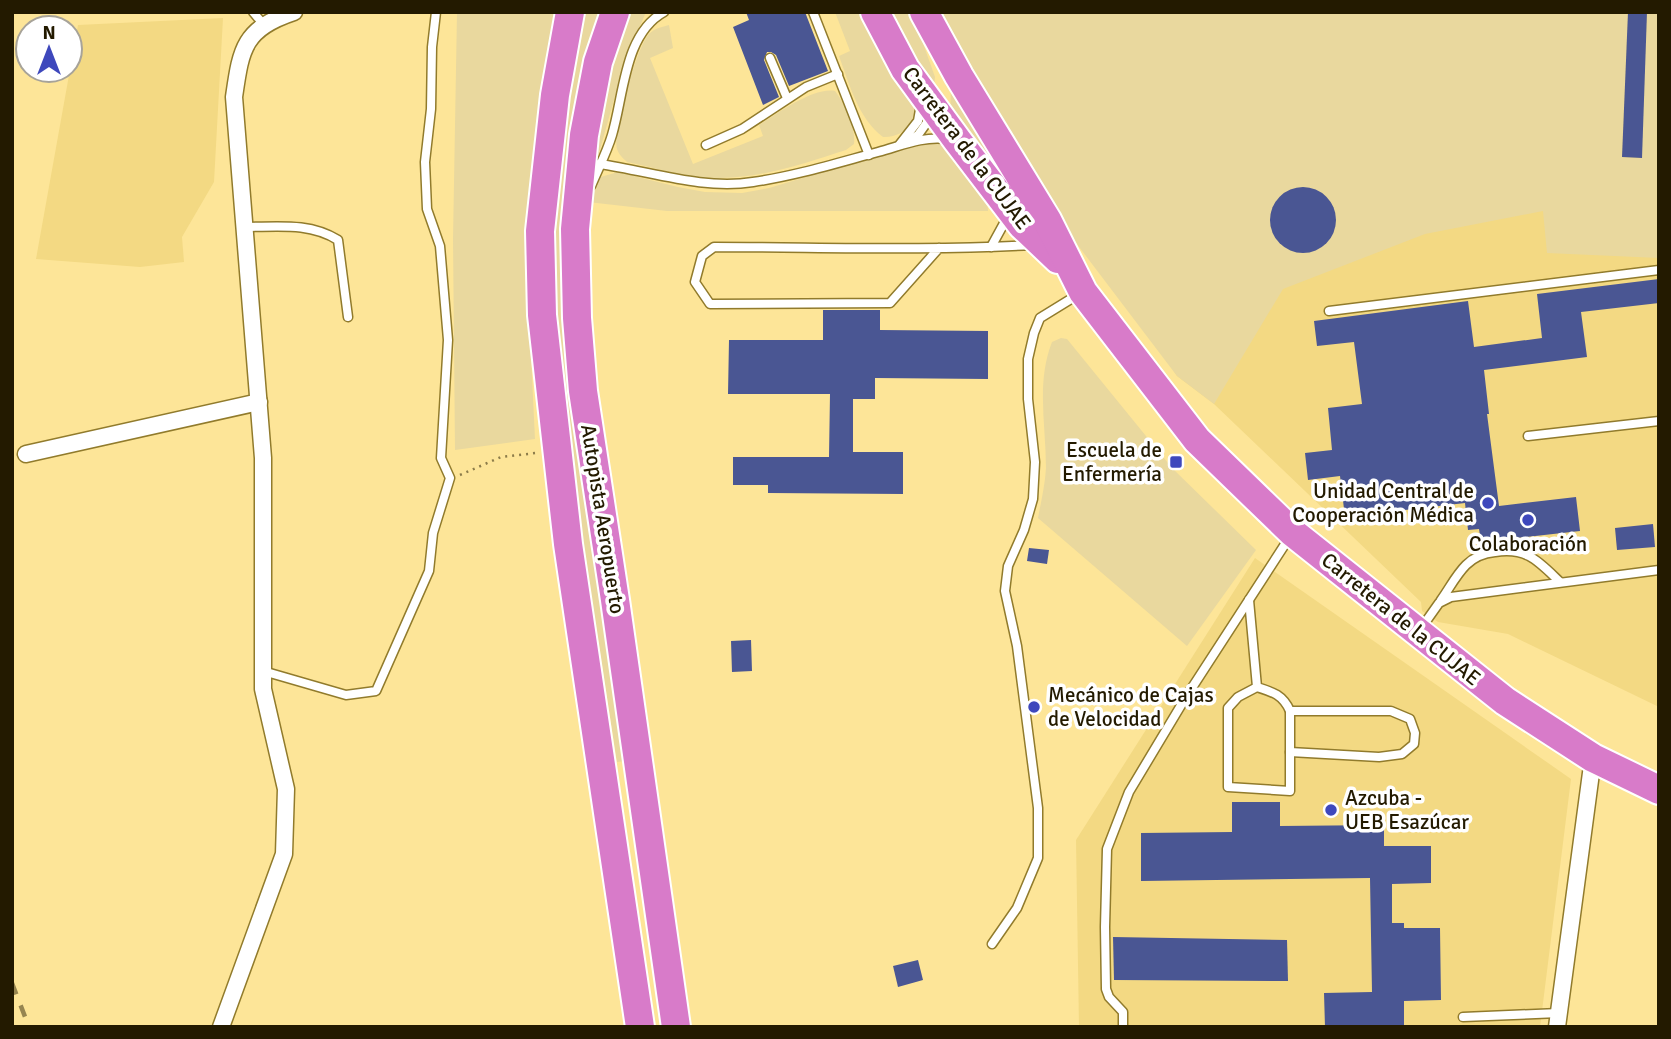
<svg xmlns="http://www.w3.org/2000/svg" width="1671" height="1039" font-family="Signika,sans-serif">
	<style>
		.built { fill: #f3d983 }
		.green { fill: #e9d89e }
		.building { fill: #4a5693 }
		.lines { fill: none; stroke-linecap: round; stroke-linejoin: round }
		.lane-casing { stroke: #917b2c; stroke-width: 11 }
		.street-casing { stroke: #917b2c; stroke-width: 19 }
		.highway-casing { stroke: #fff; stroke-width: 32 }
		.path { stroke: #8c7c4a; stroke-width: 2.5; stroke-dasharray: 2 5; stroke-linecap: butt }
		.lane { stroke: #fff; stroke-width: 8 }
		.street { stroke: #fff; stroke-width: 16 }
		.highway { stroke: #d87bc9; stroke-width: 28 }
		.rail { stroke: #968550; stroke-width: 4.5; stroke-dasharray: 12 12; stroke-linecap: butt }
		.poi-dot { fill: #3e48bc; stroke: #fff; stroke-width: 2.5 }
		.labels { text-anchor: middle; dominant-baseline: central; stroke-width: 7; stroke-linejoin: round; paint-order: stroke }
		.street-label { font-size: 21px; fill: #231a00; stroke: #fff }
		.poi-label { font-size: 21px; fill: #231a00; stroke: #fff; text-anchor: end }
	</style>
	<rect width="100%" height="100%" fill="#fde598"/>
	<g class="built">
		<polygon points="935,12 1659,12 1659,707 1508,634 1438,622 1422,611 1421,602 1214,404 1177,376"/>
		<polygon points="223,18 214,182 182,237 184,262 140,267 36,259 78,25"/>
		<polygon points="1255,558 1571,779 1540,1027 1079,1027 1076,840"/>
	</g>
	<g class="green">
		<polygon points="457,12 556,12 542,96 525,230 535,439 455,450 453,239"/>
		<polygon points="578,12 607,12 573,154 626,761 617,762 559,387 550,243"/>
		<polygon points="624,12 646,12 625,61 591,181 595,108"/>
		<path d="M835 12H863C874 31 886 50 897 68 902 76 909 84 912 92 921 115 908 138 883 137 858 118 849 83 839 56L850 51Z"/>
		<polygon points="882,12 912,12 935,77 933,96"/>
		<polygon points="936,12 1628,12 1622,157 1641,158 1647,12 1659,12 1659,258 1547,253 1543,211 1425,234 1283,289 1214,404 1177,376 1067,231"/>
		<path d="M669 25 673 48 650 58 693 164 763 136 759 125C777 114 813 87 835 91 845 104 856 127 854 144L846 150C799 165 752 182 702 177 677 175 652 167 627 162 623 158 619 155 617 149 612 134 637 46 649 34 655 28 662 27 669 25Z"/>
		<polygon points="951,85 1045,236 950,117"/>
		<polygon points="939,141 946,145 987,198 988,211 667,211 588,202 597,178 618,172 678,187 705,192 742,193 769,188 923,142"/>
		<path d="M1061 338 1067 339 1172 468 1256 550 1187 646 1038 518C1041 502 1045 485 1046 468 1046 425 1036 383 1052 342Z"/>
	</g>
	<g class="building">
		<polygon points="746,12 805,12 828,71 789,86 776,55 771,52 767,52 764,60 779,97 763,105 733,27 749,20"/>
		<polygon points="1628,12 1647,12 1642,158 1622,157"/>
		<circle cx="1303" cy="220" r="33"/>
		<polygon points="1659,279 1659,303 1581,312 1587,357 1484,370 1489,414 1487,414 1499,506 1576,497 1580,531 1481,542 1479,529 1468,530 1465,503 1345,517 1340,476 1308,480 1305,453 1332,450 1328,408 1362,404 1354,342 1317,346 1314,321 1468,301 1474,347 1542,338 1537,294"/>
		<polygon points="823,310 880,310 880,330 988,331 988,379 875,378 875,399 853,399 853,452 903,452 903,494 768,493 768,485 733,485 733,457 829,457 830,394 728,394 729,340 823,340"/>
		<polygon points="1653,524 1655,547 1617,550 1615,528"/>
		<polygon points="1029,548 1049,550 1047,564 1027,561"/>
		<polygon points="751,640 752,671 732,672 731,641"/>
		<polygon points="1232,802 1280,802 1280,826 1384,825 1384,846 1431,846 1431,883 1392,884 1392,923 1404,923 1404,928 1440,928 1441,1000 1404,1001 1404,1027 1325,1027 1324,993 1372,992 1370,878 1141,881 1141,833 1232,832"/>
		<polygon points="1113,937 1287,940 1288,981 1114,980"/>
		<polygon points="918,960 923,980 898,987 893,966"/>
	</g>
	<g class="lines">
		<defs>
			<g id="lane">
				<polyline points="253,12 265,26"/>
				<polyline points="813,12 869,155"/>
				<polyline points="770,58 787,98"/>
				<polyline points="910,140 918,135 933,114"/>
				<polyline points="900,144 918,121 921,104"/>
				<polyline points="706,145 742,129 806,87 838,74"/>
				<path d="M599 164C650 171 702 190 753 182 795 176 837 163 878 152 901 146 922 136 946 139"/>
				<path d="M591 186C598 169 607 152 612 135 624 95 624 34 664 12"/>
				<path d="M244 227C277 227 309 222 338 240L348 317"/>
				<polyline points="991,247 1008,216"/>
				<path d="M939 248 890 303 710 304 695 282 702 256 714 247C820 247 926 251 1032 245"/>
				<polyline points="1329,311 1659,270"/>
				<polyline points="1528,436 1659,421"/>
				<path d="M1249 600 1257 687 1238 697 1228 708V787L1290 791V711C1283 695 1273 692 1257 687"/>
				<path d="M1441 600C1449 589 1456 575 1466 565 1474 557 1484 553 1495 552 1527 547 1538 561 1560 582"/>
				<polyline points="1422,627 1439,603 1451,597 1659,570"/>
				<polyline points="263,671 346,695 376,691 429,571 433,533 450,478 441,458 448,340 440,246 427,209 425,162 431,109 432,47 436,12"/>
				<polyline points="1290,711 1391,711 1410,719 1415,733 1414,744 1402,754 1379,757 1290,752"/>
				<polyline points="992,944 1017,908 1038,858 1038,808 1017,646 1005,591 1008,566 1024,530 1033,499 1035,462 1028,399 1028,359 1034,333 1040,318 1079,294"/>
				<polyline points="1463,1017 1559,1013"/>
				<polyline points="1123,1027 1123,1012 1109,997 1106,989 1105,927 1107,849 1129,792 1186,697 1291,535"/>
			</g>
			<g id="street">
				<polyline points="26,454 259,402"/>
				<path d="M221 1027 284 854 286 789 263 689V458L234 97C241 49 243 29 294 12"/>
				<polyline points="1557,1027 1593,758"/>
			</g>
			<g id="highway">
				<polyline points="570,12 555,95 540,231 542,315 568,544 640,1027"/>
				<polyline points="615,12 598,62 584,135 575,229 577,318 583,391 615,600 676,1027"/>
				<polyline points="875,12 905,69 957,140 1022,225 1058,259"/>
				<polyline points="924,12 959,76 1047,220 1083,292 1197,440 1292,532 1505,701 1593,758 1659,790"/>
			</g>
		</defs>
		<use href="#lane" class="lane-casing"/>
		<use href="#street" class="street-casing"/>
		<use href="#highway" class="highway-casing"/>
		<polyline class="path" points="460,475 501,457 536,453"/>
		<use href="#lane" class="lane"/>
		<use href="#street" class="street"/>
		<use href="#highway" class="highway"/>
		<polyline class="rail" points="12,983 29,1027"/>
	</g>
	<g class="poi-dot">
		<rect x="1169" y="455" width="14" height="14" rx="3.5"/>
		<circle cx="1488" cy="503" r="7"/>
		<circle cx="1528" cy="520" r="7"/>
		<circle cx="1034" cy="707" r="7"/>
		<circle cx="1331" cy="810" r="7"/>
	</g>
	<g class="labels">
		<g class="street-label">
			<text transform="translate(967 148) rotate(53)">Carretera de la CUJAE</text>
			<text transform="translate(603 519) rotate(81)">Autopista Aeropuerto</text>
			<text transform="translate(1401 619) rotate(39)">Carretera de la CUJAE</text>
		</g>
		<g class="poi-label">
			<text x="1162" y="450">Escuela de<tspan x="1162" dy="24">Enfermería</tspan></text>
			<text x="1474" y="491">Unidad Central de<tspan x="1474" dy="24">Cooperación Médica</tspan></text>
			<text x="1528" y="544" text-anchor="middle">Colaboración</text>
			<text x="1048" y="695" text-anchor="start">Mecánico de Cajas<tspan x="1048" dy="24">de Velocidad</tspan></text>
			<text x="1345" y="798" text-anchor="start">Azcuba -<tspan x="1345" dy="24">UEB Esazúcar</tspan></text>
		</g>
	</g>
	<rect width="1671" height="1039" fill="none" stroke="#231a00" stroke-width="28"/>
	<g transform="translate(49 49)"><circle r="33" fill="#ffffff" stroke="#a7a399" stroke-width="2"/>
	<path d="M0-5L12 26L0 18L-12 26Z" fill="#3e48bc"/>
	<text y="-10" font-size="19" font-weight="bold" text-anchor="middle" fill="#231a00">N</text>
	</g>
</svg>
